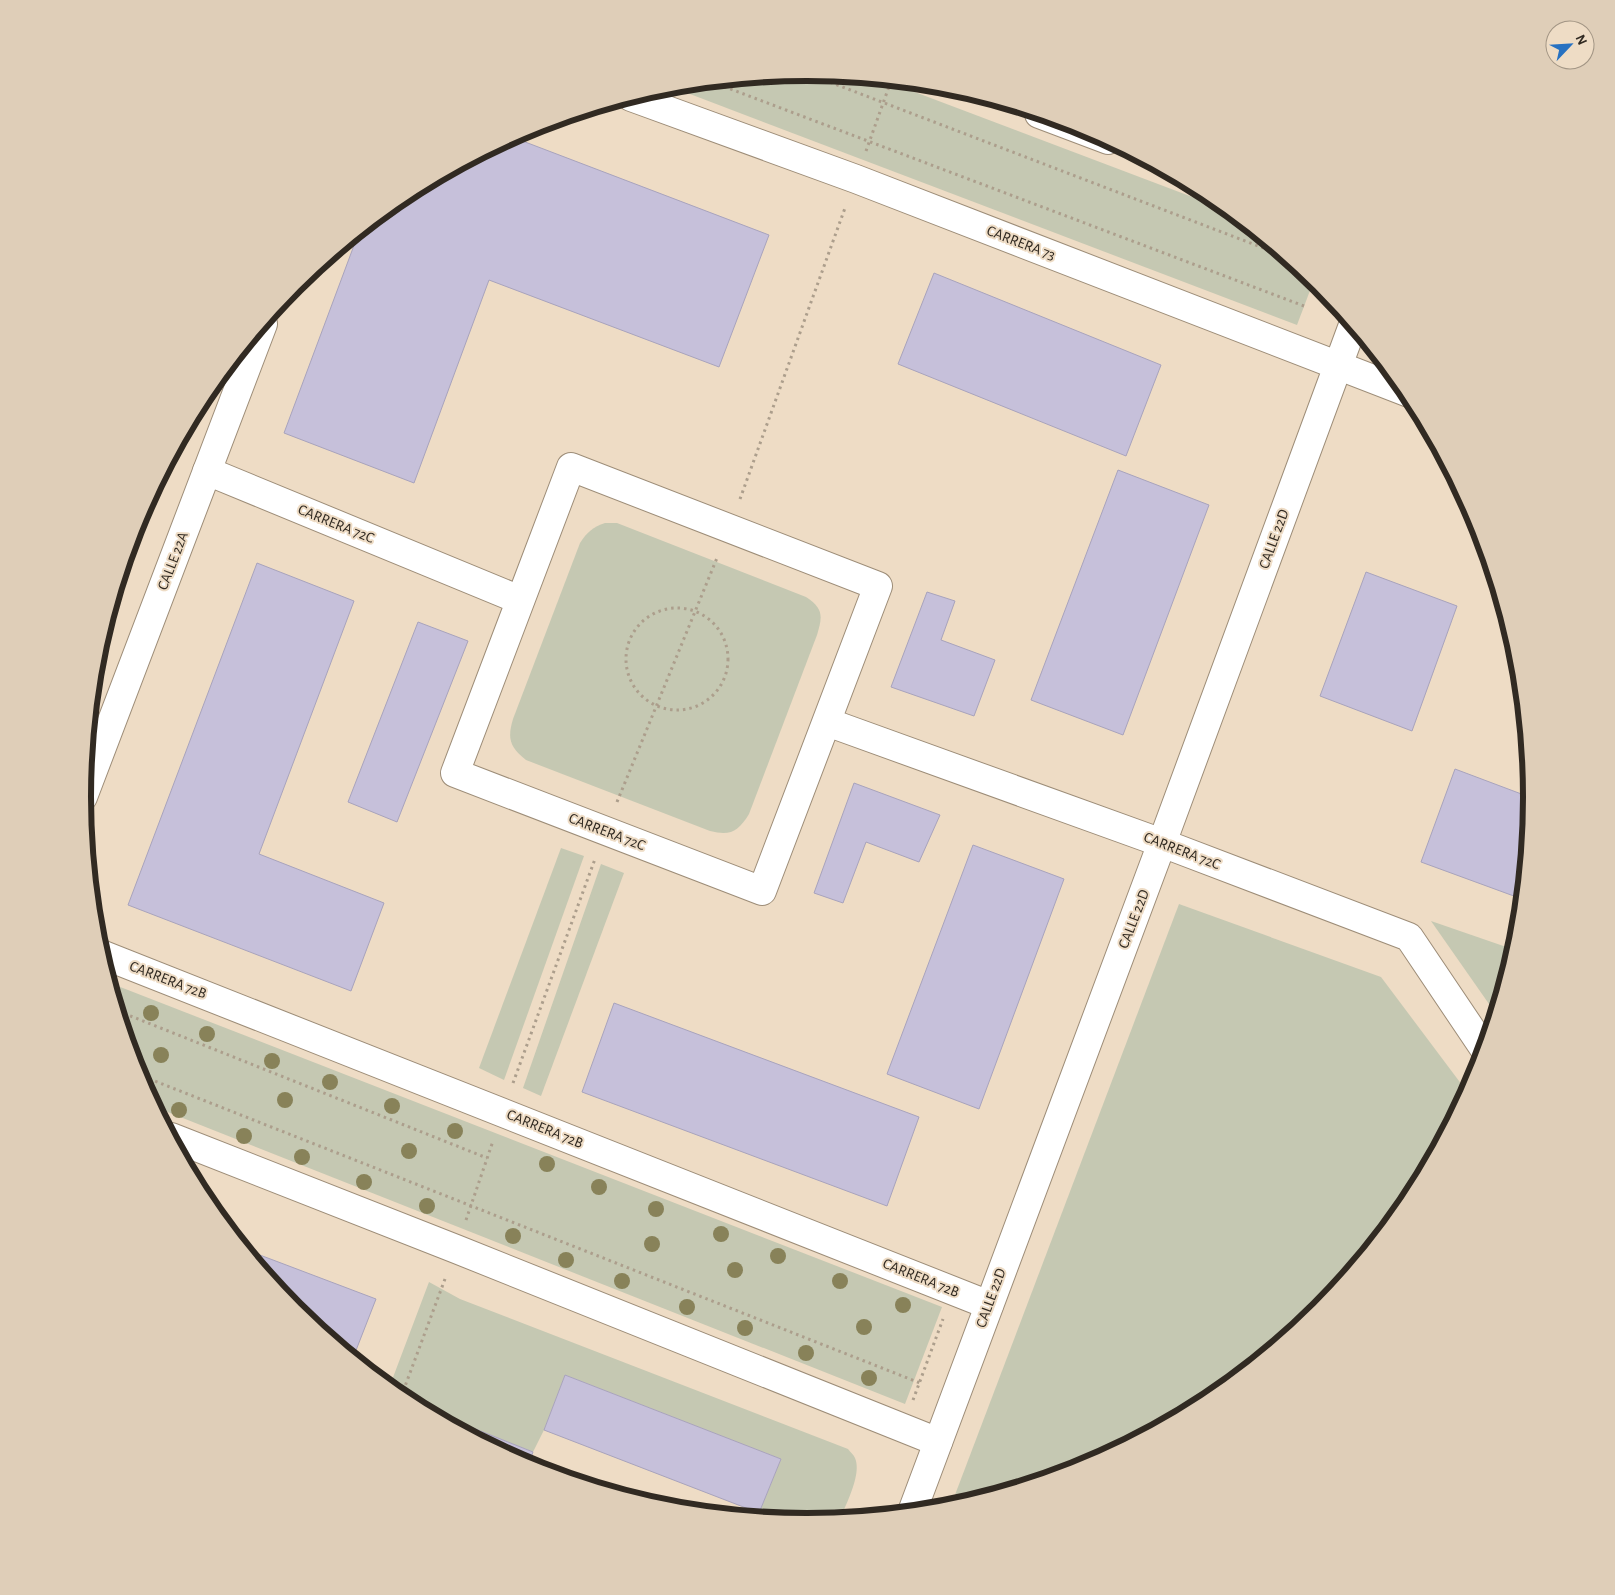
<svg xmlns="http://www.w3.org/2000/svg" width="1615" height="1595" font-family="'Alegreya Sans',sans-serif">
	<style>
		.green { fill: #c5c8b2 }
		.building { fill: #c6c0da; stroke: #a8a3bc }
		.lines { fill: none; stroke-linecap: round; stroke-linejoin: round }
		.street-casing { stroke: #9d8d78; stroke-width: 30 }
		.path { stroke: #ac9e8c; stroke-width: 3; stroke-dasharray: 2.5 4; stroke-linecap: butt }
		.street { stroke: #fff; stroke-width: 28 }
		.tree { fill: #888259 }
		.labels { text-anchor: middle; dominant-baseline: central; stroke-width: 4; stroke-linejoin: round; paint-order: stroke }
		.street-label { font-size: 15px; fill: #312a22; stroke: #eedcc5 }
		.rim { fill: none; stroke: #312a22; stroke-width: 6 }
	</style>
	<rect width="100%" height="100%" fill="#eedcc5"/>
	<g class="green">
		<polygon points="808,73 883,80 1232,212 1314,280 1297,325 669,86"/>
		<path d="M605 523H617L806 597C823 608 823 616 817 635L749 814C738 832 730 836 710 831L526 760C510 747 507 739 513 719L580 543C587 532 593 527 605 523Z"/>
		<polygon points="561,848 584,856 504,1080 479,1068"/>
		<polygon points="601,864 624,873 541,1096 523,1088"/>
		<polygon points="1179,904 1381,977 1468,1093 1410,1201 1320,1310 1210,1400 1085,1467 950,1508"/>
		<polygon points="1431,921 1515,950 1496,1014"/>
		<polygon points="110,983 942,1307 905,1404 155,1107 138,1075"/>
		<path d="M429 1282 460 1299 848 1449C850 1452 854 1455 855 1458 862 1474 846 1504 840 1519L807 1522 757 1518 781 1459 565 1375 544 1430 533 1452 473 1428 470 1435 404 1400 389 1388Z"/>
	</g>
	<g class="building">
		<polygon points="512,137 769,235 719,367 489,280 414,483 284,433 359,232 405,195"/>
		<polygon points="934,273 1161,365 1126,456 898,364"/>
		<polygon points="1118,470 1209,505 1123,735 1031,700"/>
		<polygon points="257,563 354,601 259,854 384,903 351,991 128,905"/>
		<polygon points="1366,572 1457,606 1412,731 1320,696"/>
		<polygon points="927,592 955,601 941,640 995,660 974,716 891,687"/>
		<polygon points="418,622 468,641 397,822 348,802"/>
		<polygon points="1455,769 1532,798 1522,899 1421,862"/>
		<polygon points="854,783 940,815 919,862 866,842 843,903 814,893"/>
		<polygon points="973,845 1064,879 979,1109 887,1074"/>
		<polygon points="614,1003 919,1117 887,1206 582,1092"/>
		<polygon points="244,1249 376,1299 353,1358 295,1310"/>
		<polygon points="565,1375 781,1459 759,1513 544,1430"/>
		<polygon points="473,1428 533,1452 528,1466 470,1435"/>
	</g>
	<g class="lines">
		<defs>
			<g id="street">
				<polyline points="631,97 856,179 1409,393"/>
				<polyline points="1039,114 1108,140"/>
				<polygon points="571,467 878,586 762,891 455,773"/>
				<polyline points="207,471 520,600"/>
				<polyline points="827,722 1162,843 1409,937 1485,1050"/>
				<polyline points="83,797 263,324"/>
				<polyline points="101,954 989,1305"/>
				<polyline points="171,1137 456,1249 938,1442"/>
				<polyline points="912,1512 1162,843 1353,325"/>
			</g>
		</defs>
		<use href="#street" class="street-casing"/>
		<g class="path">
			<polyline points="806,73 1287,257"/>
			<polyline points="712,82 1304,306"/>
			<polyline points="866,151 891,81"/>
			<polyline points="740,499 845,208"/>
			<circle cx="677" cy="659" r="51"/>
			<polyline points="617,802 717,558"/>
			<polyline points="118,1011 487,1158"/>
			<polyline points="137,1074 920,1383"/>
			<polyline points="513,1083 595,859"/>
			<polyline points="466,1220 493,1141"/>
			<polyline points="401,1397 445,1279"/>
			<polyline points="913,1400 943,1319"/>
		</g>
		<use href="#street" class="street"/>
	</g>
	<g class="tree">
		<circle cx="151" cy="1013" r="8"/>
		<circle cx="207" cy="1034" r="8"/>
		<circle cx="161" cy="1055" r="8"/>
		<circle cx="272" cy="1061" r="8"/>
		<circle cx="330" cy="1082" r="8"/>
		<circle cx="285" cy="1100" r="8"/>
		<circle cx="392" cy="1106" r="8"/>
		<circle cx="179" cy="1110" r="8"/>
		<circle cx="455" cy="1131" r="8"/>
		<circle cx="244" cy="1136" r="8"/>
		<circle cx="409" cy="1151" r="8"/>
		<circle cx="302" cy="1157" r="8"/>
		<circle cx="547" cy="1164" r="8"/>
		<circle cx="364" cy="1182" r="8"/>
		<circle cx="599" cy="1187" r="8"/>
		<circle cx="427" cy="1206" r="8"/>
		<circle cx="656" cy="1209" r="8"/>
		<circle cx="721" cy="1234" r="8"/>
		<circle cx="513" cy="1236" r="8"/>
		<circle cx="652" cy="1244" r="8"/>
		<circle cx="778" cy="1256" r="8"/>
		<circle cx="566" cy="1260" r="8"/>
		<circle cx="735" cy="1270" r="8"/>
		<circle cx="622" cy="1281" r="8"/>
		<circle cx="840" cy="1281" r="8"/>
		<circle cx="903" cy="1305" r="8"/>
		<circle cx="687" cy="1307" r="8"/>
		<circle cx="864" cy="1327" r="8"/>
		<circle cx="745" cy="1328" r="8"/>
		<circle cx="806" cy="1353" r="8"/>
		<circle cx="869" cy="1378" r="8"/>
	</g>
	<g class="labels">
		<g class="street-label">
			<text transform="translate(1021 243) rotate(21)">CARRERA 73</text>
			<text transform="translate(336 524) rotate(22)">CARRERA 72C</text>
			<text transform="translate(1274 539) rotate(-70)">CALLE 22D</text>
			<text transform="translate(173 561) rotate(-69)">CALLE 22A</text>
			<text transform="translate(607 832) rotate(21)">CARRERA 72C</text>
			<text transform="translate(1182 851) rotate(21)">CARRERA 72C</text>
			<text transform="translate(1134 919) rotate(-69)">CALLE 22D</text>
			<text transform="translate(168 980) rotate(21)">CARRERA 72B</text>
			<text transform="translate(545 1129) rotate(22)">CARRERA 72B</text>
			<text transform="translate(921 1278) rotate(22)">CARRERA 72B</text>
			<text transform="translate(991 1298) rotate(-70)">CALLE 22D</text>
		</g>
	</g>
	<path d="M0 0H1615V1595H0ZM91 797a716 716 0 1 1 1432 0a716 716 0 1 1-1432 0Z" fill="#dfceb8" fill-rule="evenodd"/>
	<path class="rim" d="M91 797a716 716 0 1 1 1432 0a716 716 0 1 1-1432 0Z"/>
	<g transform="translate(1570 45) rotate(65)"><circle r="24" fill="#eedcc5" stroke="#a29584"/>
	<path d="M0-4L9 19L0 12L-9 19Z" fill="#2771c1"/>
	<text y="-8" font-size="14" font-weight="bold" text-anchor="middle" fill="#312a22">N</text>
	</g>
</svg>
